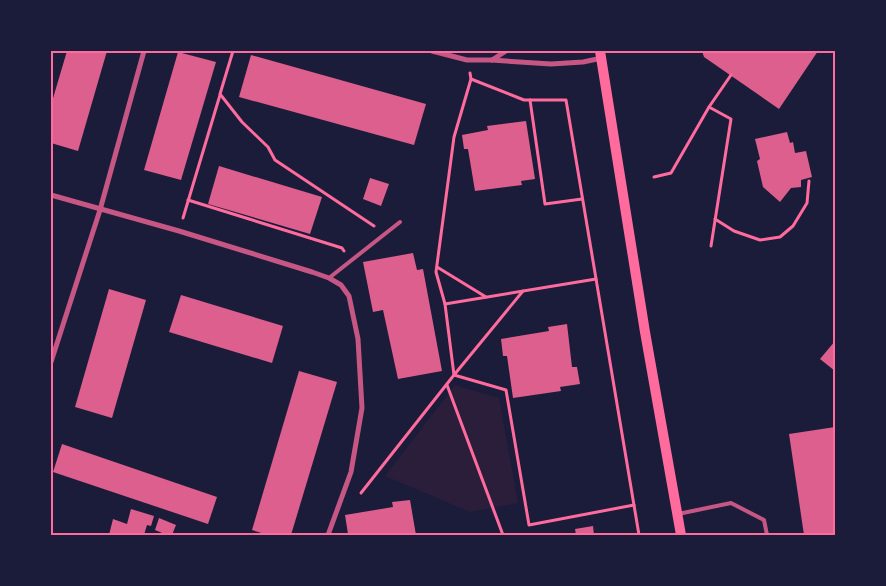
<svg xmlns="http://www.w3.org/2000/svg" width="886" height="586" font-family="'Open Sans',sans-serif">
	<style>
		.green { fill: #2a1e3b }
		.building { fill: #dd5f8e }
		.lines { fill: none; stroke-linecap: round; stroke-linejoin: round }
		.path { stroke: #ff6b9d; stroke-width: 3 }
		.service { stroke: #c65784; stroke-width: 4 }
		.minor { stroke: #c65784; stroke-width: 5 }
		.secondary { stroke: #ff6b9d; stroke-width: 10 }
		.neatline { fill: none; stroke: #ff6b9d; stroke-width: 2 }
	</style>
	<rect width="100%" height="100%" fill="#1b1b3a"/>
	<polygon class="green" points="455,385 499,398 518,503 470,512 385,476"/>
	<g class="building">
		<polygon points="67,51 107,51 78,151 51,143 51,105"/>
		<polygon points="702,51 818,51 779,109 704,57"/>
		<polygon points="178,52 216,62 181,180 144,170"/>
		<polygon points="251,55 426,104 414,145 239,97"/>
		<polygon points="526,121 535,179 521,181 522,185 475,191 468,149 464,149 462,135 488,130 487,126"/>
		<polygon points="787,132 790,143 793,142 795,153 806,151 812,177 801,180 801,187 791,188 780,202 763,187 757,161 760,159 755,139"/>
		<polygon points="219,166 322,197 310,234 208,204"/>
		<polygon points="370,178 389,184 381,206 363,199"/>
		<polygon points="413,253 417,270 423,269 442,371 398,379 383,310 373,312 363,262"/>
		<polygon points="109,289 146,300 112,418 75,407"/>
		<polygon points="181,295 283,326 272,363 169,332"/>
		<polygon points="567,324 572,367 577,367 580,384 560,387 561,391 513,398 507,356 503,356 501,339 549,331 548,327"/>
		<polygon points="835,341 835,371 820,359"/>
		<polygon points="299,371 337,382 291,535 268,535 252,530"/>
		<polygon points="835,427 835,535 804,535 789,434"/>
		<polygon points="62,444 217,497 208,524 53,472"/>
		<polygon points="410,500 416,535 348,534 345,515 393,507 392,502"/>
		<polygon points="131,509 154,516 151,526 147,525 144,535 109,535 113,519 127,524"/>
		<polygon points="159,518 176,525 172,535 167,535 155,530"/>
		<polygon points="593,526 594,535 576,535 575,529"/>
	</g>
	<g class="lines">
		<g class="path">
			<polyline points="233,51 220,94 242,122 268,147 275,160 374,226"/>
			<polyline points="470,73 471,79 524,100 566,100 639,535"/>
			<polyline points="471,79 454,137 436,272 445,304 596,279"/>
			<polyline points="530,100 545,204 582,199"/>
			<polyline points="709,107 731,119 711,246"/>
			<polyline points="654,177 671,173 709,107 731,75"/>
			<polyline points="188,200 342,248 344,251"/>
			<polyline points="183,218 220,95"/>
			<polyline points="715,219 734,231 760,240 780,237 793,226 807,203 809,181"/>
			<polyline points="437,267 486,297"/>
			<polyline points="523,291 454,375 506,390 529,525 634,505"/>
			<polyline points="447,385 503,535"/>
			<polyline points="361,493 454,375 445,304"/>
		</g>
		<g class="service">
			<polyline points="329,278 400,222"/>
			<polyline points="678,514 731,503 764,520 767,535"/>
		</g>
		<g class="minor">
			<polyline points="432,51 467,60 491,60 551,64 583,62 602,58"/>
			<polyline points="51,52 52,51"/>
			<polyline points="492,60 506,51"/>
			<polyline points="51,195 179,231 312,272 329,278 341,285 349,296 358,339 362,408 351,472 328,535"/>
			<polyline points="51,362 100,210 144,51"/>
		</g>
		<polyline class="secondary" points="600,51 645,332 681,535"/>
	</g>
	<rect width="886" height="586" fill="none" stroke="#1b1b3a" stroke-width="105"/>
	<rect x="52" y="52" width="782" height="482" class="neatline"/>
</svg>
